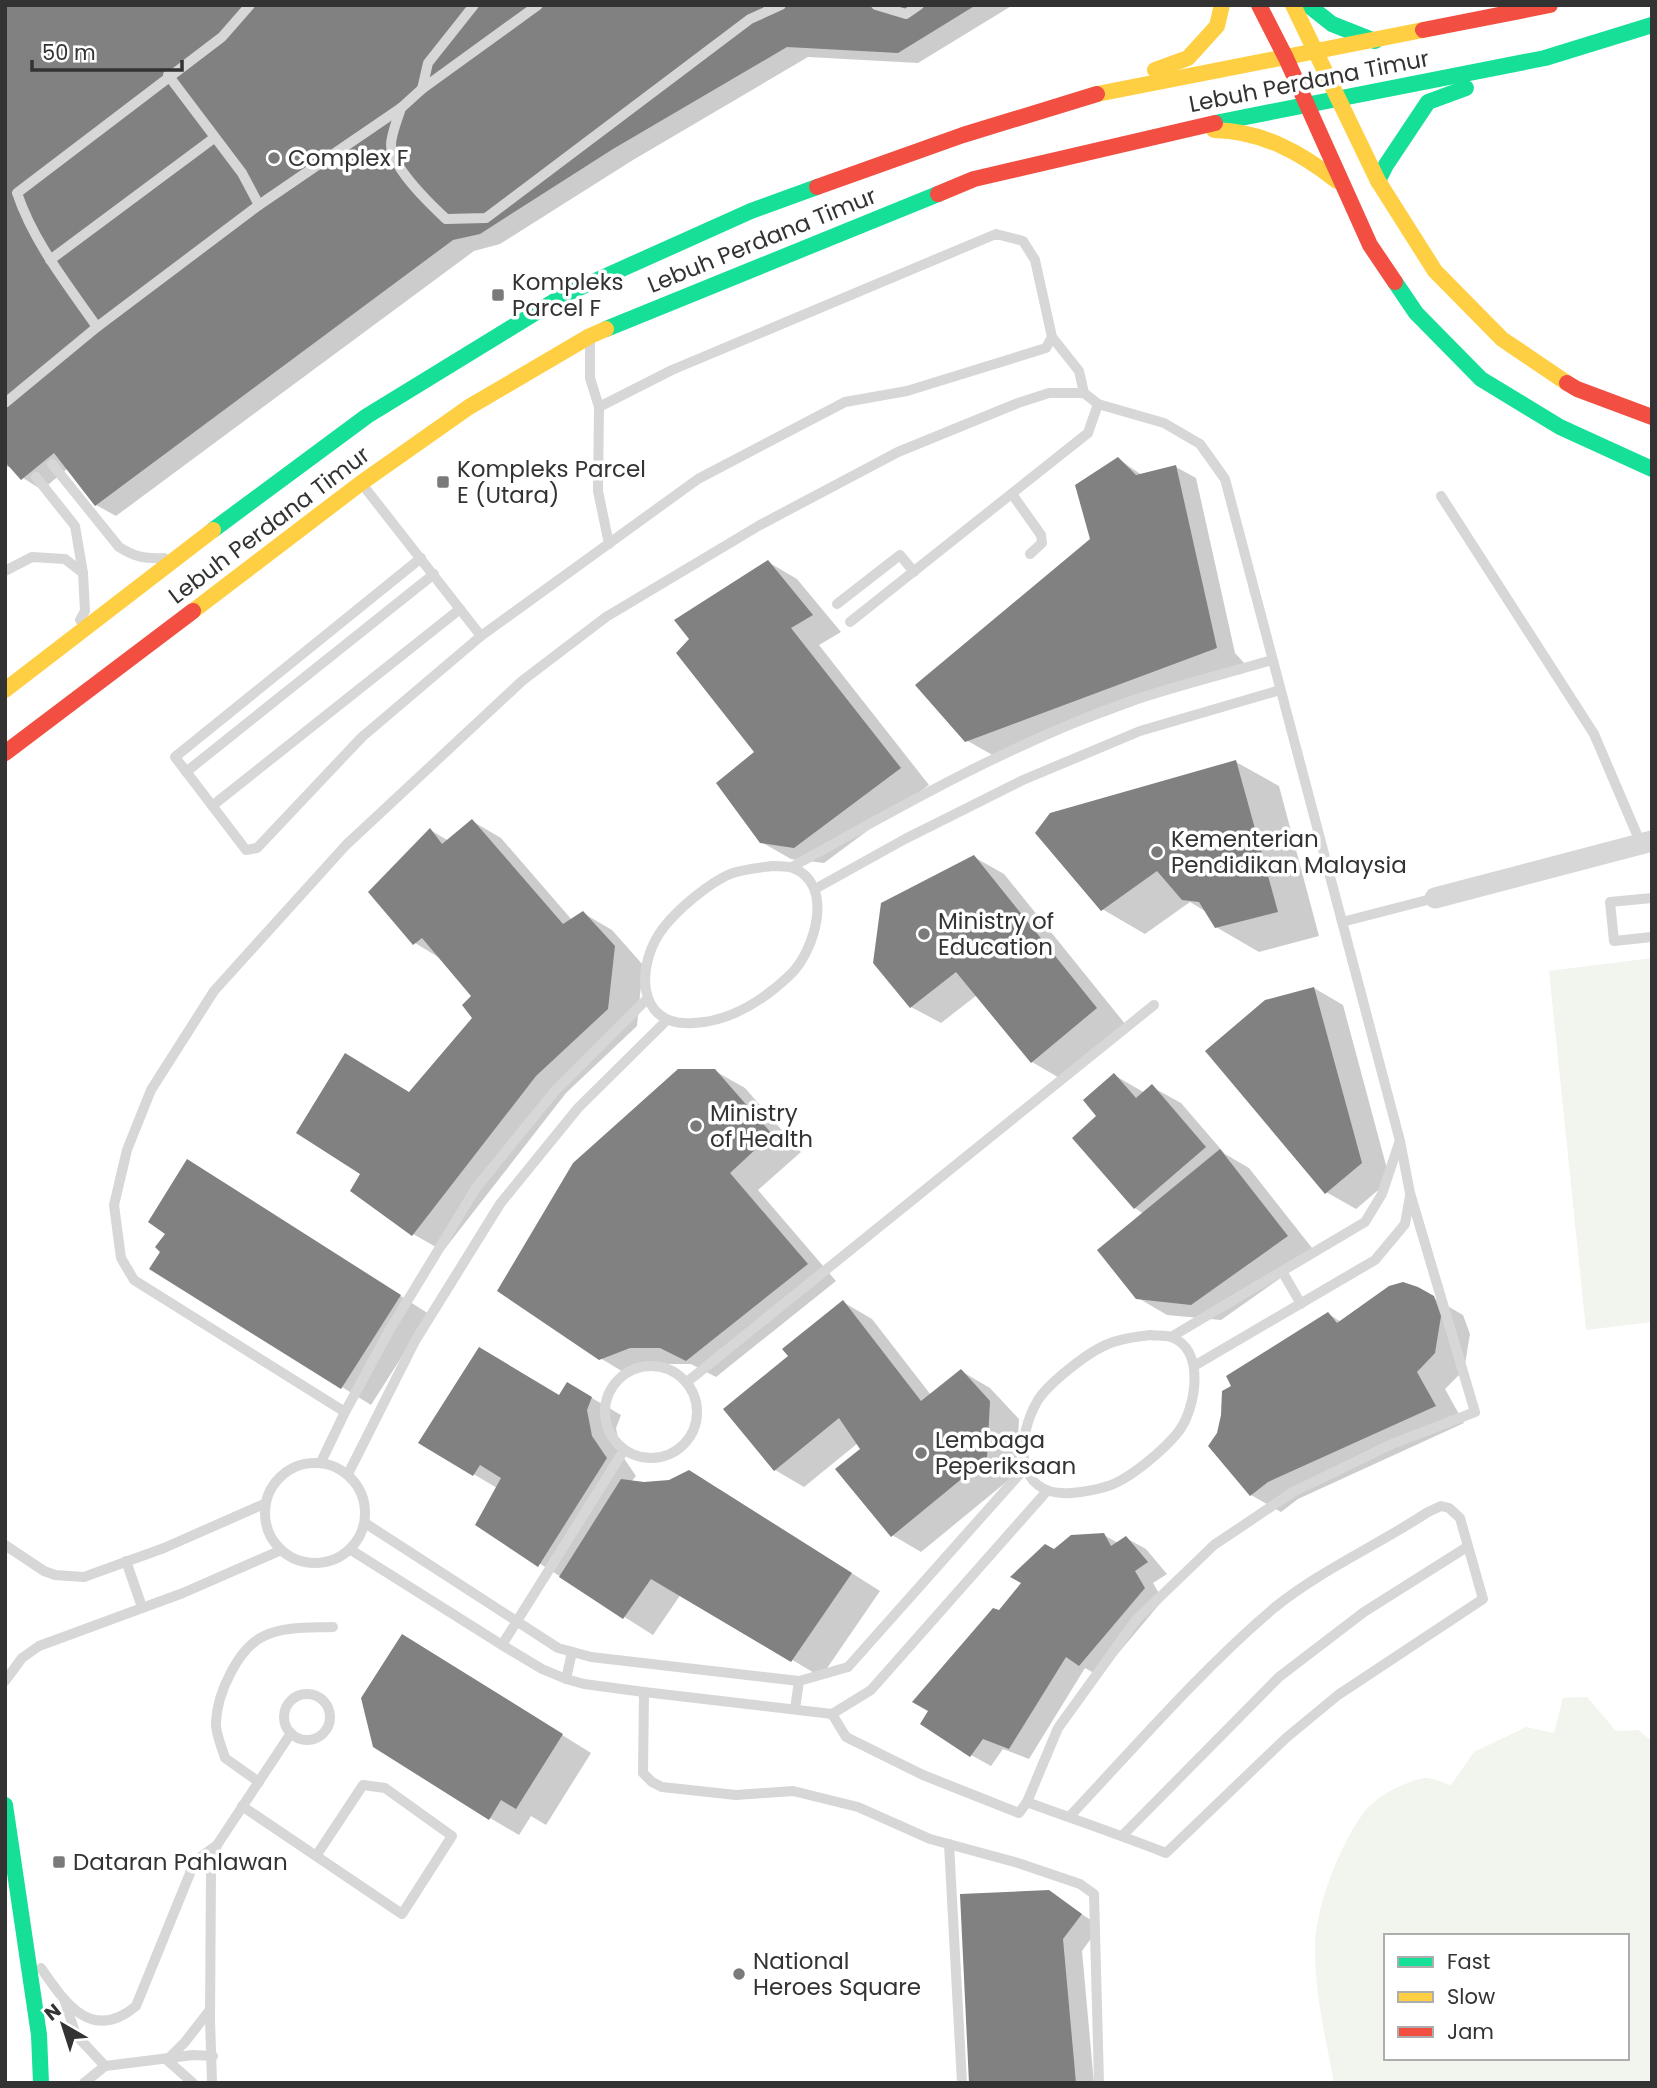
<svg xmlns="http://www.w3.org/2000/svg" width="1657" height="2088" font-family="Poppins,sans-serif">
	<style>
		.green { fill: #f1f5ed; fill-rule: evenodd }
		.shadow { fill: #0003 }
		.building { fill: #818181 }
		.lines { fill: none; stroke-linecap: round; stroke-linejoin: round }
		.lane { stroke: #d7d7d7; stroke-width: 10 }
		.street { stroke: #d7d7d7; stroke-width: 21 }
		.fast { stroke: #16e098; stroke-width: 16 }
		.slow { stroke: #ffcf43; stroke-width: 16 }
		.jam { stroke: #f24e42; stroke-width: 16 }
		.poi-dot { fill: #7a7a7a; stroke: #fff; stroke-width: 2.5 }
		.labels { text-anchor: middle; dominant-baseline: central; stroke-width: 7; stroke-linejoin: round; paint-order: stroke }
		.street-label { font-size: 23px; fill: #333; stroke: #fff }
		.poi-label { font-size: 23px; fill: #333; stroke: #fff; text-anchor: start }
	</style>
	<rect width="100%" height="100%" fill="#fff"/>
	<g class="green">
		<polygon points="1652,958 1652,1322 1586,1330 1549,971"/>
		<path d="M1587 1697 1616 1731 1638 1730 1652 1741V2083H1334C1326 2039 1315 1995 1315 1950 1314 1911 1339 1847 1362 1815 1373 1798 1405 1781 1425 1778 1433 1778 1443 1783 1451 1785L1474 1752 1526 1727 1554 1733 1563 1698ZM1386 1936H1627V2058H1386Z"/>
	</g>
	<g class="shadow">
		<polygon points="5,5 1013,5 918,63 808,57 633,160 500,244 474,251 116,516 96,505 68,468 42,490 23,478 12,467 5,467"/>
		<polygon points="1118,459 1142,475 1176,467 1196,478 1235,653 1245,664 996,757 966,740 1092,540"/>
		<polygon points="768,562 797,579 841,632 819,645 929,785 824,863 791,859 761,842 757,752"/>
		<polygon points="1236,762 1279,786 1319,936 1259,952 1216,927 1208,913 1190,902 1145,934 1102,909"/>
		<polygon points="472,821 501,838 572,920 583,913 612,930 643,965 637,1026 566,1093 443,1251 413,1234 352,1191 410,1093 474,1018 474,996 443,960 415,943 430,830 449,841"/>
		<polygon points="974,857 1004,874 1126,1025 1061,1079 1032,1062 977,995 941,1023 911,1007"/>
		<polygon points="1314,988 1343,1005 1390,1180 1356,1209 1326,1192"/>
		<polygon points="715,1071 745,1088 801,1152 758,1190 836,1281 716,1377 691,1364 660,1364 630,1376 600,1358"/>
		<polygon points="1114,1075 1145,1093 1152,1087 1181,1103 1225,1154 1249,1168 1316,1253 1221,1320 1167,1315 1138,1298 1144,1214 1135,1208 1099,1116"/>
		<polygon points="217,1179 429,1314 371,1405 152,1269"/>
		<polygon points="1418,1289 1463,1315 1470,1334 1464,1370 1445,1389 1464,1423 1298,1499 1281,1512 1251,1495 1329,1314 1341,1322"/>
		<polygon points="843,1302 872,1319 931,1395 961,1371 990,1388 1019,1419 1016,1474 921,1552 892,1535 863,1449 858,1443 804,1487 775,1470 791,1356"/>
		<polygon points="568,1384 621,1415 616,1428 621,1454 636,1476 631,1482 670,1482 719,1489 880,1591 821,1677 681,1594 653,1635 477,1524 497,1488 421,1443 559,1397"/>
		<polygon points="1104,1535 1118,1543 1126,1538 1146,1549 1167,1574 1153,1583 1163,1600 1099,1676 1085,1668 1029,1759 1003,1749 991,1766 971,1755 1000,1612 1054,1551"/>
		<polygon points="431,1653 591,1753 546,1825 531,1816 519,1835 490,1818"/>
		<polygon points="1048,1892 1100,1926 1082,1951 1094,2083 970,2083"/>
	</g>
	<g class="building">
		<polygon points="5,5 976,5 898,53 787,47 613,149 480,234 453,240 95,506 54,453 21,480 5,462"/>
		<polygon points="1118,457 1136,475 1176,465 1217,648 965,742 915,685 1090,539 1075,485"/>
		<polygon points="768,560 813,615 791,628 901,768 794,848 760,843 716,783 754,752 676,653 689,639 674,620"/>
		<polygon points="1236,760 1278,912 1215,928 1199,902 1182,900 1157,871 1101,911 1035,833 1050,813"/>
		<polygon points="472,819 563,924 583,911 615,946 608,1009 536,1076 412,1236 350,1191 360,1174 296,1133 345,1053 409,1092 472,1018 462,1005 471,996 422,938 413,945 368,892 430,828 442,844"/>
		<polygon points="974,855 1097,1008 1031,1063 956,972 910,1008 873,963 881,903"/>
		<polygon points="1314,987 1362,1163 1325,1194 1205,1051 1265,1000"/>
		<polygon points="678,1069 715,1069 772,1134 730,1173 808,1264 686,1361 660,1348 630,1348 599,1360 497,1291 573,1163"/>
		<polygon points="1114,1073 1136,1098 1152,1084 1206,1147 1134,1209 1072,1138 1096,1116 1083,1100"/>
		<polygon points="1220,1149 1288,1236 1191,1305 1136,1299 1097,1250"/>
		<polygon points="187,1159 401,1295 341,1389 149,1269 160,1252 155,1247 165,1234 148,1222"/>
		<polygon points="1403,1282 1418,1287 1434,1296 1441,1316 1435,1353 1417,1372 1436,1406 1268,1482 1250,1496 1208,1446 1217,1433 1221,1415 1222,1391 1231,1386 1226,1376 1328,1312 1337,1323 1389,1286"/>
		<polygon points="843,1300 921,1401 961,1369 990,1401 987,1458 891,1537 835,1469 860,1449 839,1418 774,1471 723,1409 788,1356 782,1349"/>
		<polygon points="479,1347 559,1395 567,1382 592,1397 587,1410 592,1436 607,1458 538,1567 475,1525 501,1478 480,1465 473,1476 418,1443"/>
		<polygon points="689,1470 852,1573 791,1662 651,1579 623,1619 559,1577 621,1479 644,1482 669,1480"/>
		<polygon points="1104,1533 1111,1546 1126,1536 1148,1562 1135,1571 1145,1588 1079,1666 1066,1657 1009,1749 983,1739 970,1757 920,1724 928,1711 912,1702 993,1608 999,1610 1021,1583 1010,1577 1045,1544 1054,1549 1071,1535"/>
		<polygon points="402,1634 563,1734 516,1809 501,1800 489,1820 373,1747 361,1698"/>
		<polygon points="1049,1890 1082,1914 1063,1939 1076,2083 969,2083 960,1894"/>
	</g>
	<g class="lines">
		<g class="lane">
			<polyline points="876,5 906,14 919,5"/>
			<polyline points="168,75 242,173 259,205"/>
			<polyline points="422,89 428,63 474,5"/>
			<path d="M401 108C398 118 391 134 391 145 392 168 430 204 446 219L486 218 750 19 781 5"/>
			<polyline points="50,260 214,138"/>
			<path d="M97 327C67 284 34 243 17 193L222 37 250 5"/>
			<polyline points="1052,337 1079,371 1084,393"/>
			<polyline points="5,403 97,327 259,205 401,108 422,89 538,5"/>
			<polyline points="599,407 598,491 609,544"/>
			<path d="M52 464 119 547C135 557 145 559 164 558"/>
			<polyline points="36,477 75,526 83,573 85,611 80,620"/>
			<polyline points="362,484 481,636"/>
			<polyline points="1012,494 1041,535 1042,543 1030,554"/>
			<polyline points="1441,496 1594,734 1641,844"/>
			<polyline points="421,558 175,757 246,850 257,848 362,737 481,636 698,479 845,402 907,391 1046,348 1052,337 1035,260 1023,241 996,234 672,370 599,407 590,378 590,339"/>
			<polyline points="5,571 32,557 65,559 83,573"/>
			<polyline points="837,604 900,555 914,572"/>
			<polyline points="850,622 1088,433 1098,404"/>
			<polyline points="186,772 434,574"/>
			<polyline points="212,806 460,609"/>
			<path d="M772 866C778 866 787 866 793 868 835 884 815 950 791 974 764 1000 732 1021 694 1023 634 1028 636 962 664 927 678 909 709 883 730 874 744 869 758 868 772 866Z"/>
			<path d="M792 867C901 806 1010 744 1128 702 1175 686 1224 674 1272 660"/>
			<polyline points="815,889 905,839 1023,780 1140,731 1280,690"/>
			<polyline points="1652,898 1610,902 1614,941 1652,937"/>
			<polyline points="1342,922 1435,898"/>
			<polyline points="1283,1273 1301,1304"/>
			<path d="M1150 1335C1156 1336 1165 1335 1171 1337 1206 1349 1196 1408 1179 1431 1165 1449 1130 1479 1108 1486 1096 1490 1084 1492 1071 1493 1013 1497 1016 1437 1038 1400 1050 1382 1088 1352 1108 1344 1121 1338 1136 1337 1150 1335Z"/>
			<polyline points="1171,1337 1365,1222 1382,1194 1399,1143"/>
			<polyline points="1194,1366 1375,1260 1405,1224 1410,1196"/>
			<circle cx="651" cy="1412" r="46"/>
			<polyline points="687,1382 1154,1005"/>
			<polyline points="345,1412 134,1280 121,1258 114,1205 127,1150 151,1090 214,991 346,845 522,681 606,617 760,525 898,452 1018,403 1049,393 1084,393 1098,404 1164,423 1200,444 1225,479 1400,1141 1410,1193 1475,1412 1392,1444 1293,1492 1214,1545 1136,1620 1058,1728 1027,1802 1019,1813 923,1775 846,1737 832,1714"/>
			<polyline points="321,1462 345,1412 389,1331 476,1188 554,1092 647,999"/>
			<circle cx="315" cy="1513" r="50"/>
			<polyline points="348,1474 415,1341 500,1204 578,1108 667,1020"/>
			<polyline points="365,1523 558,1648 591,1657 799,1681 848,1667 1025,1468"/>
			<polyline points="5,1545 44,1571 55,1575 84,1577 164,1548 264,1504"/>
			<polyline points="351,1550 502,1645 542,1669 566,1679 584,1684 644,1692 832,1714 871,1690 1047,1491"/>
			<polyline points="126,1561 142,1607"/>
			<polyline points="502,1645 624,1450"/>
			<polyline points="566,1679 572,1652"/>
			<polyline points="5,1681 22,1658 39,1646 183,1593 279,1551"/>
			<polyline points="644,1692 643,1773 652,1782 662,1787 736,1795 793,1791 858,1807 930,1839 1018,1863 1080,1884 1094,1894 1099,2083"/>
			<circle cx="307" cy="1717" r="23"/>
			<polyline points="795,1709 799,1681"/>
			<path d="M259 1782 225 1758C222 1747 215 1733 216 1722 217 1694 238 1648 264 1636 285 1626 311 1628 333 1627"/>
			<path d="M1027 1802C1073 1819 1120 1835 1166 1853L1286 1738 1338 1695 1483 1599 1460 1518 1449 1508 1441 1506 1428 1512C1378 1545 1321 1570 1274 1608 1200 1671 1135 1747 1069 1817"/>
			<polyline points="242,1806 402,1914 452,1836 385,1788 363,1785 316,1856"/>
			<polyline points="1122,1836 1279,1677 1364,1612 1467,1547"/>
			<polyline points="949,1844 962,2083"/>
			<path d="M41 1968C65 2003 92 2043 136 2006L195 1861 217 1845 291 1733"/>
			<polyline points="64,1999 76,2035 105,2066"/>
			<polyline points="84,2083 105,2066 193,2055 213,2056"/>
			<polyline points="193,2083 167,2060 185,2042 209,2011"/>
			<polyline points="212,2083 210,2019 211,1869 217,1845"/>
		</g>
		<polyline class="street" points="1435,898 1652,841"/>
		<g class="fast">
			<polyline points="1308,5 1332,24 1375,41"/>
			<polyline points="1215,123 1545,58 1652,25"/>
			<polyline points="1378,181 1386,165 1428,102 1466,88"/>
			<polyline points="1395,282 1416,313 1481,379 1560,427 1652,469"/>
			<polyline points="606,329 938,194"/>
			<polyline points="213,530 367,416 566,294 751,211 817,187"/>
			<polyline points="5,1805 39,2035 41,2083"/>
		</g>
		<g class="slow">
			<polyline points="1293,5 1378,181 1435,271 1502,339 1567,383"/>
			<polyline points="1155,70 1188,58 1217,26 1222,5"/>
			<polyline points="1097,94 1423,30"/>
			<path d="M1214 130C1262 131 1300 152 1337 181"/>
			<polyline points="193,611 361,483 469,407 590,336 606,329"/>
			<polyline points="5,690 213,530"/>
		</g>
		<g class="jam">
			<polyline points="1259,5 1286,58 1370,245 1395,282"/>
			<polyline points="1423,30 1550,5"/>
			<polyline points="817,187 963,135 1097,94"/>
			<polyline points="938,194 974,179 1215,123"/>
			<polyline points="1567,383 1577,389 1652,417"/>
			<polyline points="5,753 193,611"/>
		</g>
	</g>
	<g class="poi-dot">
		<circle cx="274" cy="158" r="7"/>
		<rect x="491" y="288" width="14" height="14" rx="3.5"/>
		<rect x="436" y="475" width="14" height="14" rx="3.5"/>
		<circle cx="1157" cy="852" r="7"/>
		<circle cx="924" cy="934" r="7"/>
		<circle cx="696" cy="1126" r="7"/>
		<circle cx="921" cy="1453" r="7"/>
		<rect x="52" y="1855" width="14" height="14" rx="3.5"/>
		<circle cx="739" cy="1974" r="7"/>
	</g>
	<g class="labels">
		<g class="street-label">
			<text transform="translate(1309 81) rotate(-11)">Lebuh Perdana Timur</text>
			<text transform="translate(762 240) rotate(-22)">Lebuh Perdana Timur</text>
			<text transform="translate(269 525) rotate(-37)">Lebuh Perdana Timur</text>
		</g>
		<g class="poi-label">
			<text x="288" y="158">Complex F</text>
			<text x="512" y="282">Kompleks<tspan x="512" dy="26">Parcel F</tspan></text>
			<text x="457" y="469">Kompleks Parcel<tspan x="457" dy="26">E (Utara)</tspan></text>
			<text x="1171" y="839">Kementerian<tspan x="1171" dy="26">Pendidikan Malaysia</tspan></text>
			<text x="938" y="921">Ministry of<tspan x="938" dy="26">Education</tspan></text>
			<text x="710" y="1113">Ministry<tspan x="710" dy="26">of Health</tspan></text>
			<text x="935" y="1440">Lembaga<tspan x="935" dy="26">Peperiksaan</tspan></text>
			<text x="73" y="1862">Dataran Pahlawan</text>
			<text x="753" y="1961">National<tspan x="753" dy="26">Heroes Square</tspan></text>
		</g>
	</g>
	<rect width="1657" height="2088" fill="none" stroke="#333333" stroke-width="14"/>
	<rect x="1384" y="1934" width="245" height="126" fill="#ffffff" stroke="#adadad" stroke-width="2"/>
	<rect x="1398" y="1957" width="35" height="10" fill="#16e098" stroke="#adadad" stroke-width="2"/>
	<text x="1447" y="1969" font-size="21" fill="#333333">Fast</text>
	<rect x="1398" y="1992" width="35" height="10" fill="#ffcf43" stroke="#adadad" stroke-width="2"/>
	<text x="1447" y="2004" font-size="21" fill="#333333">Slow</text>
	<rect x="1398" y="2027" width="35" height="10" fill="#f24e42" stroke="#adadad" stroke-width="2"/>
	<text x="1447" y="2039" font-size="21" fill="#333333">Jam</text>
	<g transform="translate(63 2025) rotate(321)" stroke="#ffffff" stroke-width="5" paint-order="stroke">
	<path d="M0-5L12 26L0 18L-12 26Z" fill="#333333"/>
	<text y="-10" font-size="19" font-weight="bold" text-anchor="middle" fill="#333333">N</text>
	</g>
	<path d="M32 60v10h150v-10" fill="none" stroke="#333333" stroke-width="3.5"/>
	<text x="42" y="60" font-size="21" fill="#333333" stroke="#ffffff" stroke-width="5" paint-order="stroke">50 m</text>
</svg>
